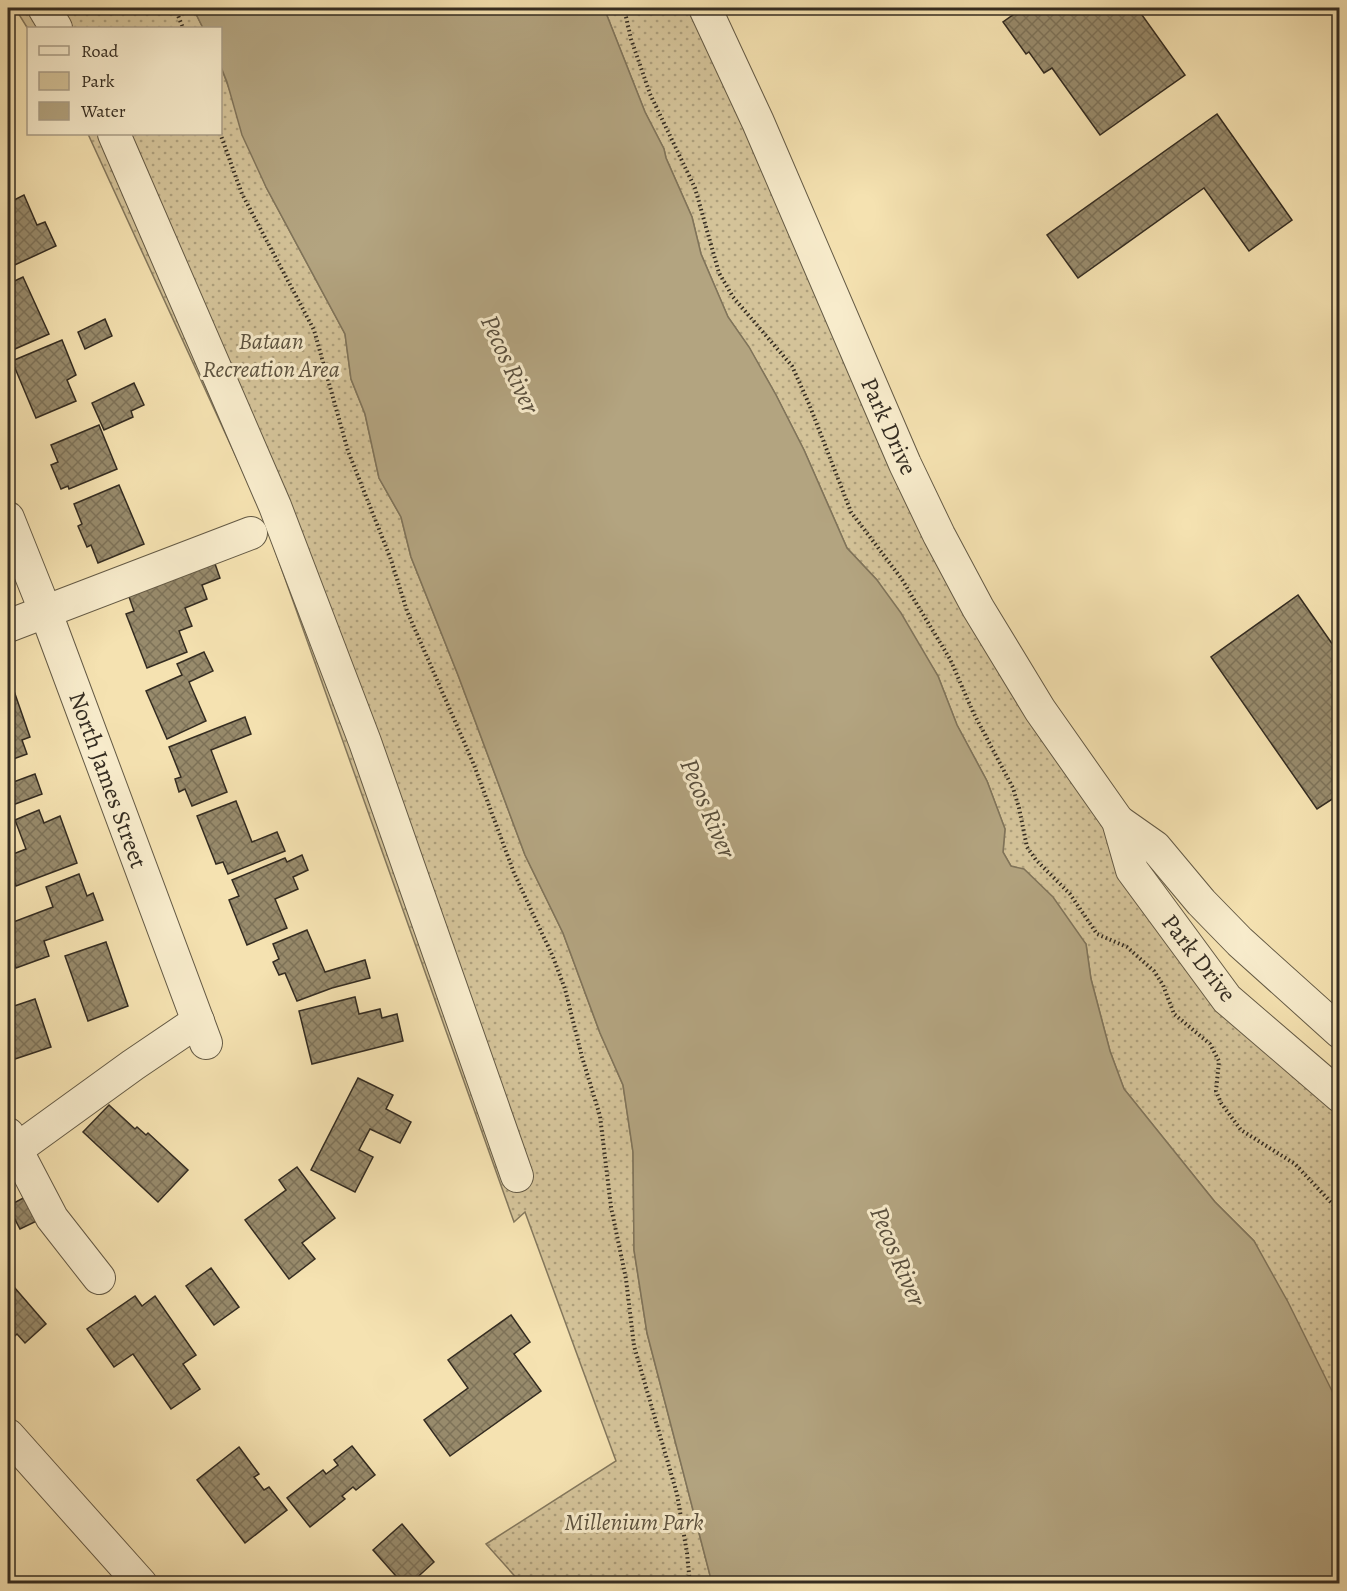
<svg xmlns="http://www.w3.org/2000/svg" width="1347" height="1591" font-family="Alegreya,serif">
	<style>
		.green { fill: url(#green-dots); stroke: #84785d; stroke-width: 1.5 }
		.water { fill: #b3a480; stroke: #80745a; stroke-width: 1.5 }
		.building { fill: url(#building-cross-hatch); stroke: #342c21; stroke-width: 1.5 }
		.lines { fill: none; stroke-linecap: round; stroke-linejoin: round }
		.minor-casing { stroke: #645a45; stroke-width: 34 }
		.path { stroke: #342c21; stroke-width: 4; stroke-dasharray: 1.5 3; stroke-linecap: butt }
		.minor { stroke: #f8eccc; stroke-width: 32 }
		.labels { text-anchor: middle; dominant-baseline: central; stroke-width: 6; stroke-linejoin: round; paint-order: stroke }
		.park-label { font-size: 24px; font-style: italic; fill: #5c523f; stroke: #f8eccc }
		.street-label { font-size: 24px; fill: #342c21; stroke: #f8eccc }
		.water-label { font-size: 26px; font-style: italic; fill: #5a503e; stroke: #f8eccc }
	</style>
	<defs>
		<pattern id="green-dots" width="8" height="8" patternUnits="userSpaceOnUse" patternTransform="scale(1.5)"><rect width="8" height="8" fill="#d4c399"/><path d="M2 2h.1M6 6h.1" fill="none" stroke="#ad9f7c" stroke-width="1.8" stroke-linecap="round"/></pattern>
		<pattern id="building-cross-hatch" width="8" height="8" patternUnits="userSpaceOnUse" patternTransform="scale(1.5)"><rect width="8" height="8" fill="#988b6c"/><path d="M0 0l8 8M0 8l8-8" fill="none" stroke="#7d7258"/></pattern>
	</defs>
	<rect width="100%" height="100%" fill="#f5e2b1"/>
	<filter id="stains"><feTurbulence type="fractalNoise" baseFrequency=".00333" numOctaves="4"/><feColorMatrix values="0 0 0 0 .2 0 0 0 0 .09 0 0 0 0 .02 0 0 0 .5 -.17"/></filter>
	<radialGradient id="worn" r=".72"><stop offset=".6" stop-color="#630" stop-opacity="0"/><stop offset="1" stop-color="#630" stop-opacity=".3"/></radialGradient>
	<g class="green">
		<polygon points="15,8 193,8 203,28 28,29"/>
		<polygon points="604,8 705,8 905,464 1198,958 1339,1096 1339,1409 1254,1241 1215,1202 1124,1089 1110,1051 1091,979 1086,944 1011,866 1003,852 1005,829 987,781 957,725 938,676 877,580 847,548 804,450 776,395 749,348 728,317 701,254 692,217 666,158 664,149 645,112"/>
		<polygon points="221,67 266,187 345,334 351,379 365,414 379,478 401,517 411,557 458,675 525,855 563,933 600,1033 623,1085 633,1152 634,1250 647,1333 712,1583 521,1583 486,1544 616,1461 525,1212 514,1222 261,511 88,134 220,134"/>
	</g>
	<polygon class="water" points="193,8 604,8 645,112 664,149 666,158 692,217 701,254 728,317 749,347 776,395 804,450 847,548 877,580 901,613 938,676 957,725 987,781 1005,829 1003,852 1011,866 1024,869 1053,897 1086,944 1091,979 1110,1051 1124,1089 1215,1202 1254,1241 1288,1302 1334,1395 1340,1409 1339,1583 712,1583 647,1333 634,1250 633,1152 623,1085 600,1033 563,933 525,855 458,675 411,557 401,517 379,478 365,414 351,379 345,334 266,187 242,135 227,82 221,67 220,28 203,28"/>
	<g class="building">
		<polygon points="1010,8 1137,8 1185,75 1100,135 1052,68 1044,73 1029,52 1026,54 1003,22 1014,14"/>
		<polygon points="1217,114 1292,220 1249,251 1204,188 1078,278 1047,235"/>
		<polygon points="24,195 37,225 45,222 56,246 8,268 8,203"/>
		<polygon points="23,277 49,334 8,352 8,284"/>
		<polygon points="105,319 112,336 85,349 78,332"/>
		<polygon points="62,340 76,375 67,380 76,401 36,418 12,361"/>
		<polygon points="134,383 144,405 131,411 133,417 104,430 92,403"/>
		<polygon points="99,425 117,469 69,489 68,486 61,489 51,465 58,462 51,445"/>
		<polygon points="119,485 144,544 98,563 91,545 87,547 78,526 82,524 74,504"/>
		<polygon points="214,561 220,578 202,585 207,599 185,608 192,626 179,631 187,652 147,668 126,614 134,611 128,594"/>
		<polygon points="1298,595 1340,655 1340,794 1317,809 1211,657"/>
		<polygon points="204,652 213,671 189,682 206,721 167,739 146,691 182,675 177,664"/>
		<polygon points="14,691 30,737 22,740 27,754 8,761 8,693"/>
		<polygon points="245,717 251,734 211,750 227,792 192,806 185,789 179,792 175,779 181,777 169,747"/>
		<polygon points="35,774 42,794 10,806 8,799 8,784"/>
		<polygon points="236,801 252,842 277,832 285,851 228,874 223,862 216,864 197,816"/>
		<polygon points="39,810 44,823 60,816 77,863 16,886 8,863 8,856 26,849 15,820"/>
		<polygon points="302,855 308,870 293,877 298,889 275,899 287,928 247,945 229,900 239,896 232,880 285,858 287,862"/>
		<polygon points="79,874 87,896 93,893 103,920 44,941 49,956 16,968 8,946 8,924 53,907 46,887"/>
		<polygon points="307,930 325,972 365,960 370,978 332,988 297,1001 285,973 279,975 273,962 279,959 273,944"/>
		<polygon points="106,942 128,1006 88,1021 65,956"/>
		<polygon points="355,997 359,1014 380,1009 382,1018 397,1014 403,1041 312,1064 299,1011"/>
		<polygon points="35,999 51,1047 15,1059 8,1036 8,1008"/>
		<polygon points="358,1078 393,1095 386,1109 411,1122 400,1143 370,1129 359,1150 373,1157 355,1192 311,1170"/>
		<polygon points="109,1105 135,1129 137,1127 146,1135 148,1133 188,1170 158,1202 83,1132"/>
		<polygon points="297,1167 335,1218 302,1243 315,1259 289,1279 245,1220 286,1190 279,1180"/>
		<polygon points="29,1195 41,1219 20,1229 8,1206"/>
		<polygon points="211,1268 239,1307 214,1325 186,1286"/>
		<polygon points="8,1280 46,1324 25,1343 17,1334 8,1342"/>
		<polygon points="135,1296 142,1306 155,1296 196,1355 183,1364 200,1389 171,1409 133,1354 114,1367 87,1329"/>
		<polygon points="511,1315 530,1342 514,1354 541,1391 450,1456 424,1420 468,1388 448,1360"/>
		<polygon points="352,1446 375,1475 356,1490 353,1487 342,1496 345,1499 310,1527 287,1498 323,1470 326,1474 338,1465 334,1460"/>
		<polygon points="239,1447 259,1474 254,1477 264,1490 269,1487 287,1510 245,1543 197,1480"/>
		<polygon points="402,1524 434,1562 410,1584 403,1584 373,1550"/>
	</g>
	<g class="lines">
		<defs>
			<g id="minor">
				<polyline points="44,8 56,28"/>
				<polyline points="705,8 758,122 905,464 939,535 978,608 1040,710 1118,821 1132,870 1227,999 1340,1096"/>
				<polyline points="114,134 275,506 365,742 517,1176"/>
				<polyline points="8,518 46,613 206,1043"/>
				<polyline points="8,626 251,533"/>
				<polyline points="1118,821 1155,847 1201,902 1240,942 1340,1032"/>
				<polyline points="8,1134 52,1218 99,1278"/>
				<polyline points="17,1149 133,1065 198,1021"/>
				<polyline points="8,1435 141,1584"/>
			</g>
		</defs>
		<use href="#minor" class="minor-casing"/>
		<g class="path">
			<polyline points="175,8 183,28"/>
			<polyline points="624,8 631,39 650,94 695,188 719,273 733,297 792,366 809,404 851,512 901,578 950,659 973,712 1013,788 1019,808 1027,847 1036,860 1070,894 1097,934 1127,947 1154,971 1163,985 1174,1014 1210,1044 1219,1061 1216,1091 1221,1103 1241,1130 1295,1164 1340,1212"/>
			<polyline points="220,133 242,194 314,330 348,451 390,557 407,611 474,765 514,873 553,957 565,989 582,1057 600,1116 611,1207 626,1279 634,1346 677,1494 687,1553 690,1584"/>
		</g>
		<use href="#minor" class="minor"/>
	</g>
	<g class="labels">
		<g class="park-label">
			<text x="271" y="341">Bataan<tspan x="271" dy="28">Recreation Area</tspan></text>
			<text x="634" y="1522">Millenium Park</text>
		</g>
		<g class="street-label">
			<text transform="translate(889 426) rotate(66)">Park Drive</text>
			<text transform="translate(108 780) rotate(70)">North James Street</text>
			<text transform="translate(1199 958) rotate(52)">Park Drive</text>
		</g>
		<g class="water-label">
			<text transform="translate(510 364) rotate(65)">Pecos River</text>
			<text transform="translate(708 808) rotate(67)">Pecos River</text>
			<text transform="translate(898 1256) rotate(67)">Pecos River</text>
		</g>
	</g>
	<rect width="1347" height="1591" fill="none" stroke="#f5e2b1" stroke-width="30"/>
	<rect x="9" y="9" width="1329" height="1573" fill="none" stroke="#342c21" stroke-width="3"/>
	<rect x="15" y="15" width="1317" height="1561" fill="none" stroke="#342c21" stroke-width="1.5"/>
	<rect x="27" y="27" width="195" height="108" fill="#f8eccc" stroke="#aa9f88" stroke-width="1.5"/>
	<rect x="39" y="46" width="30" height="9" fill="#f8eccc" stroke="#aa9f88" stroke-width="1.5"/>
	<text x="81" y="57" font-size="18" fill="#342c21">Road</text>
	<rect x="39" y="72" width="30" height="18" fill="#d4c399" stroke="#aa9f88" stroke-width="1.5"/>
	<text x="81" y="87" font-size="18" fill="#342c21">Park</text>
	<rect x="39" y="102" width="30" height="18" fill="#b3a480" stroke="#aa9f88" stroke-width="1.5"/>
	<text x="81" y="117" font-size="18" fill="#342c21">Water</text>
	<rect width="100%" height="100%" filter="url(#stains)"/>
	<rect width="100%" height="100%" fill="url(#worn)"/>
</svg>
